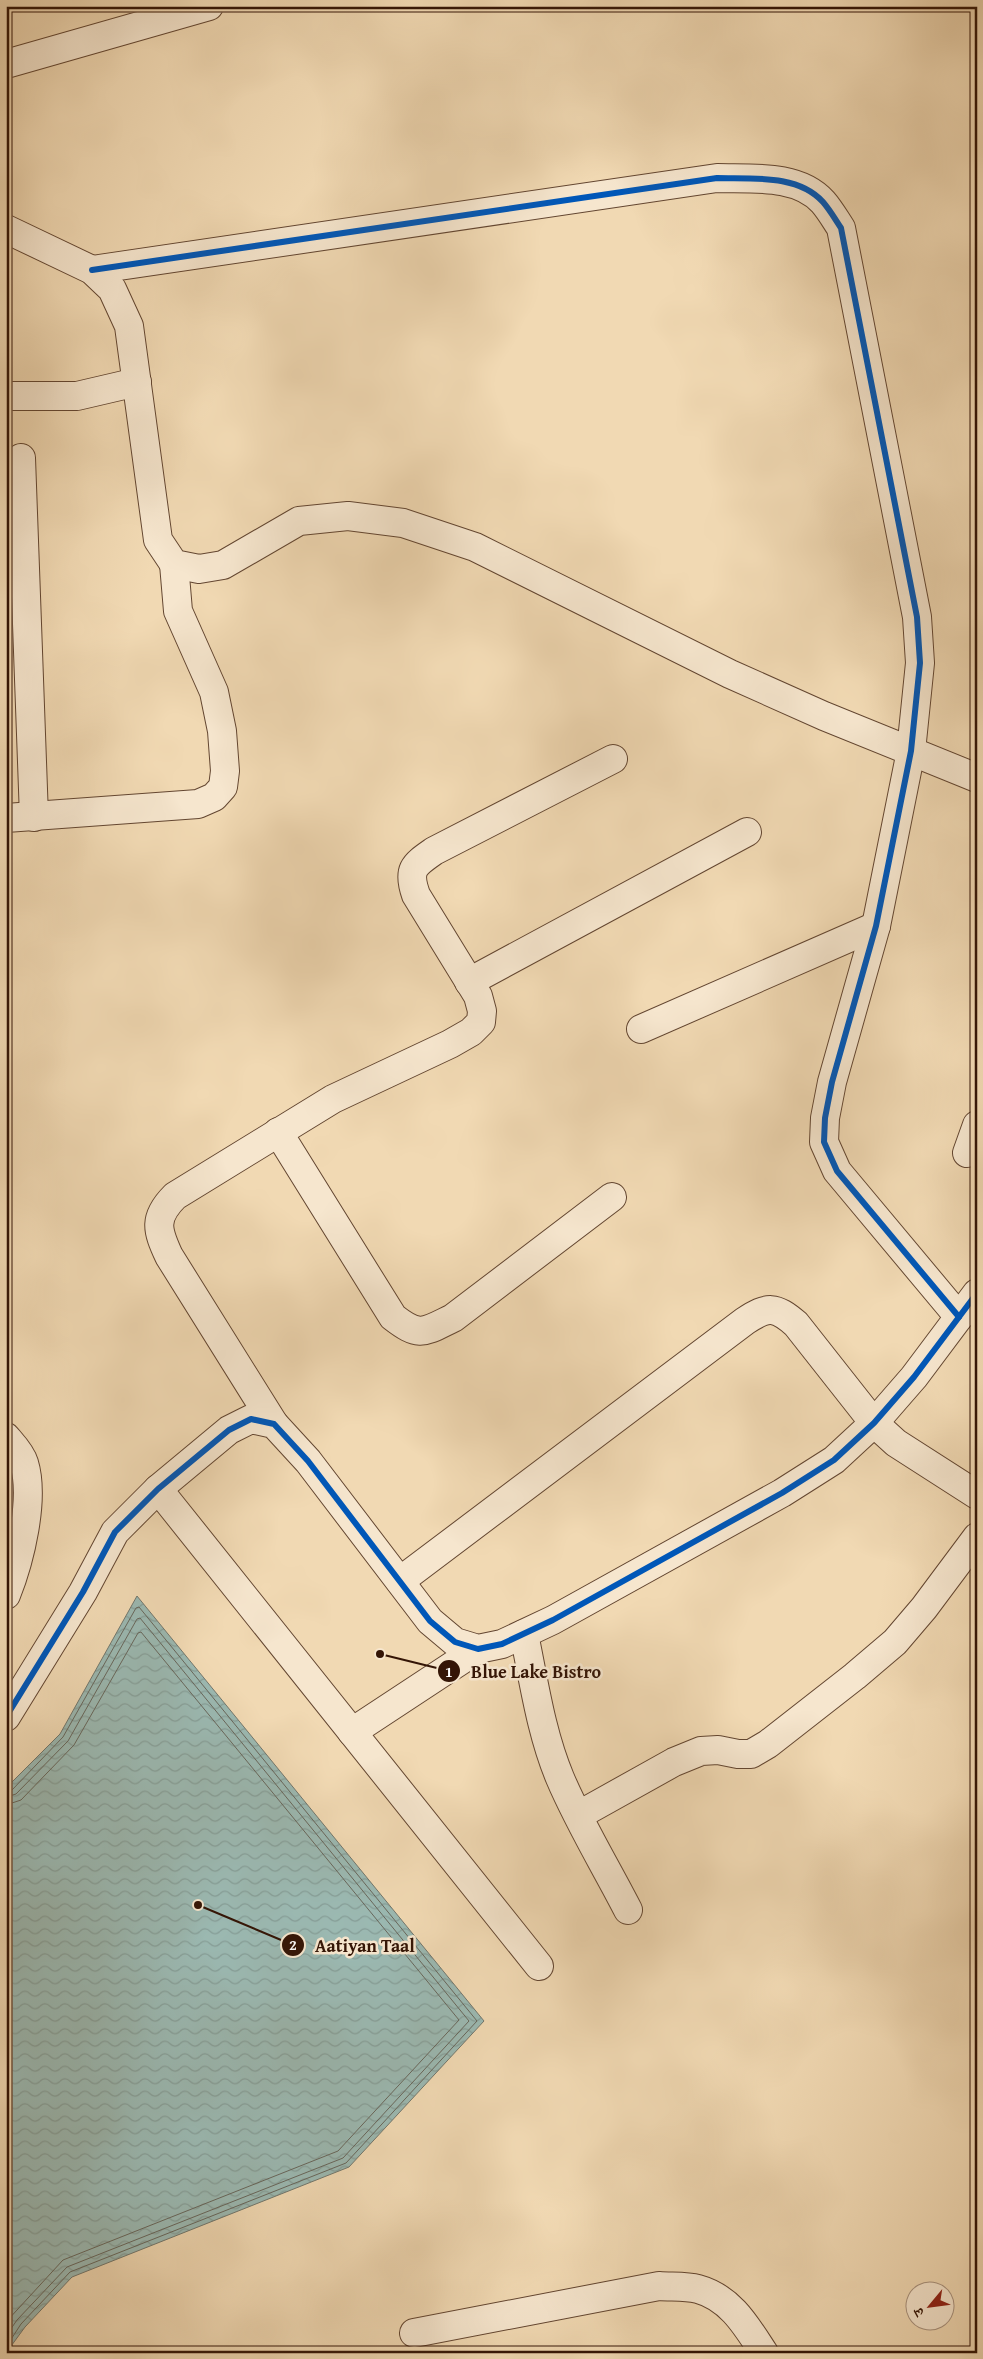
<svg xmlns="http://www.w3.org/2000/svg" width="983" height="2359" font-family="'Gentium Book Plus','Noto Serif Devanagari',serif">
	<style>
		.water { fill: url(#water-waves); stroke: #72776d }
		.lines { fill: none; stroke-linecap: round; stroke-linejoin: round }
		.shore { stroke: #68675c; stroke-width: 1 }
		.minor-casing { stroke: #634631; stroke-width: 30 }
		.minor { stroke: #f6e6ce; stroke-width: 28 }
		.cycleway-casing { stroke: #f6e6ce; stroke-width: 9 }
		.cycleway { stroke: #0057b8; stroke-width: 6 }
		.leader { fill: none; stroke: #341506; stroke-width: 2 }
		.callout-dot { fill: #341506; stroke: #f6e6ce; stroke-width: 2 }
		.mark-label { font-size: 15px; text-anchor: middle; font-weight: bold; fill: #fff }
		.callout-label { font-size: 18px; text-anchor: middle; font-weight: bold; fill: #341506; stroke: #f6e6ce; stroke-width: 5; stroke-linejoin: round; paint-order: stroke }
	</style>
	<defs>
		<pattern id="water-waves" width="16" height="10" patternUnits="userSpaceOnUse" patternTransform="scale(1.25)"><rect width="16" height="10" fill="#9bb9b2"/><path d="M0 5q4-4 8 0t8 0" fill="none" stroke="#869e98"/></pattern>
	</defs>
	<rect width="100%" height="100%" fill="#f1d9b3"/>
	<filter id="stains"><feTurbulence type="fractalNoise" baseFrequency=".004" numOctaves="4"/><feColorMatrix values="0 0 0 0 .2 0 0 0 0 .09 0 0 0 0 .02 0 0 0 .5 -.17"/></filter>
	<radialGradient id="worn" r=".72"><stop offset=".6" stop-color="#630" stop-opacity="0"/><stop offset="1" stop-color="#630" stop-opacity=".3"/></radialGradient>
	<polygon class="water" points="137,1596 484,2021 349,2167 72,2277 25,2327 6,2353 6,1788 60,1734"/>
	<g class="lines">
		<g class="shore">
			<polyline points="6,1791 12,1790 63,1737 136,1608 139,1607 477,2021 346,2163 70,2272 21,2324 6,2347"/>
			<polyline points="6,1797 16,1794 68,1741 137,1619 140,1618 469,2021 343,2158 67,2267 17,2320 6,2336"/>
			<polyline points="6,1805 21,1800 74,1745 138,1633 141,1632 459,2020 338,2151 63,2260 6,2322"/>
		</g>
		<defs>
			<g id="minor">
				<polyline points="6,64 209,6"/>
				<polyline points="6,229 92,270 112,289 129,326 158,540 174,564 199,569 223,565 299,521 348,516 403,523 475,547 730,674 824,716 977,778"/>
				<path d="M92 270 717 178C752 179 798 174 823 202 830 210 835 219 841 228L917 617 920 663 911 751 876 926 832 1082 825 1118 824 1142 837 1171 959 1317"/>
				<polyline points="6,396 77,396 137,382"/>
				<polyline points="21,458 34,817"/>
				<polyline points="6,818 198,804 214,797 223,787 225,771 222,731 214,692 178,611 174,564"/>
				<polyline points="469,982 747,832"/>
				<polyline points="641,1029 876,926"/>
				<path d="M278 1132 393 1317C420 1338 424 1332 453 1318L612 1197"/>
				<polyline points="967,1153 977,1125"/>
				<path d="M274 1424 169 1256C157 1230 153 1218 175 1196L333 1099 450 1044 471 1032 481 1022 482 1011 478 996 416 895C407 869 414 865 434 851L613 759"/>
				<path d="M6 1437C12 1444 21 1453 24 1463 35 1499 20 1560 6 1595"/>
				<polyline points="158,1489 539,1966"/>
				<path d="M400 1581 745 1321C768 1306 775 1306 796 1324L874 1423 896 1443 977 1495"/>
				<path d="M524 1634C534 1682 541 1733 560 1778 579 1823 606 1867 628 1910"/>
				<polyline points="6,1717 83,1592 115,1532 158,1489 229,1430 251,1419 274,1424 308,1461 430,1621 455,1642 478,1649 502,1644 553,1620 782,1493 834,1460 874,1423 914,1377 977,1293"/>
				<polyline points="352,1732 478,1649"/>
				<polyline points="579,1815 674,1762 701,1751 718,1750 738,1754 751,1754 768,1744 855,1676 895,1642 924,1608 977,1537"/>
				<path d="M414 2333 659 2286C672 2287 686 2286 698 2289 731 2298 747 2327 764 2353"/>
			</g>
		</defs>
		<use href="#minor" class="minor-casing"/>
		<use href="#minor" class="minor"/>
		<defs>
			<g id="cycleway">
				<path d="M92 270 717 178C752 179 798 174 823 202 830 210 835 219 841 228L917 617 920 663 911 751 876 926 832 1082 825 1118 824 1142 837 1171 959 1317"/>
				<polyline points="6,1717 83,1592 115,1532 158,1489 229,1430 251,1419 274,1424 308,1461 430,1621 455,1642 478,1649 502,1644 553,1620 782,1493 834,1460 874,1423 914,1377 977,1293"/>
			</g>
		</defs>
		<use href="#cycleway" class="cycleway-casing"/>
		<use href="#cycleway" class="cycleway"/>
	</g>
	<path class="leader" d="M380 1654L449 1671M198 1905L293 1945"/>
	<g class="callout-dot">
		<circle cx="380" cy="1654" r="5"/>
		<circle cx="198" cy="1905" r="5"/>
		<circle cx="449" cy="1671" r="12"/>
		<circle cx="293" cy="1945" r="12"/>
	</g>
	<g class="mark-label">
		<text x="449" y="1677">1</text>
		<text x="293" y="1950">2</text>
	</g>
	<g class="callout-label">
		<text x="536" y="1678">Blue Lake Bistro</text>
		<text x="365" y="1952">Aatiyan Taal</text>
	</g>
	<rect width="983" height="2359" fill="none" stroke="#f1d9b3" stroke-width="25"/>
	<rect x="8" y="8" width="968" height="2344" fill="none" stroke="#341506" stroke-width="2.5"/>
	<rect x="12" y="12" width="958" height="2334" fill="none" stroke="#341506"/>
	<g transform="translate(930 2306) rotate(241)"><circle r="24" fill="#f6e6ce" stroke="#a8927e"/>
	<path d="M0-4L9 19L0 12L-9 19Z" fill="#8f2418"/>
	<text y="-8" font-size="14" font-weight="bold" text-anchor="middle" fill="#341506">उ</text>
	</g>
	<rect width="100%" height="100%" filter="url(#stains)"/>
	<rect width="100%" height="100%" fill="url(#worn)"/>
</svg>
